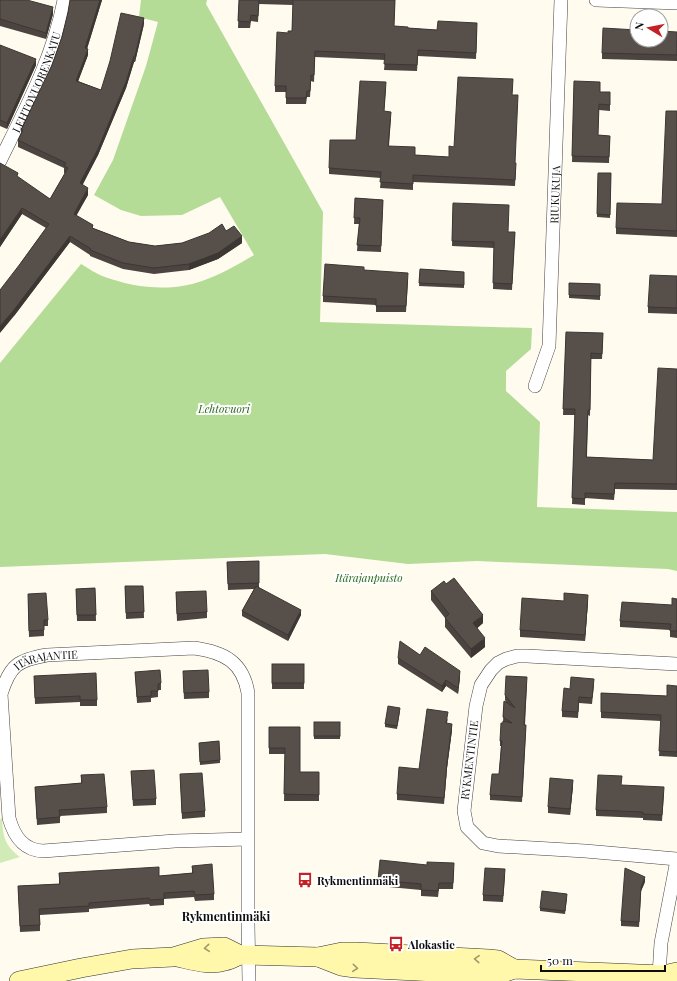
<svg xmlns="http://www.w3.org/2000/svg" width="677" height="981" font-family="'Playfair Display',serif">
	<style>
		.green { fill: #d1ebb7 }
		.forest { fill: #b4dc96 }
		.lines { fill: none; stroke-linecap: round; stroke-linejoin: round }
		.street-casing { stroke: #414141; stroke-width: 14 }
		.secondary-casing { stroke: #303030; stroke-width: 20 }
		.street { stroke: #fff; stroke-width: 13 }
		.secondary { stroke: #fff7aa; stroke-width: 19 }
		.wall { fill: #4b4440 }
		.shaded-wall { fill: #3d3734 }
		.building { fill: #574f4a; stroke: #3d3734 }
		.oneway { stroke: #9f9a6c }
		.labels { text-anchor: middle; dominant-baseline: central; stroke-width: 4; stroke-linejoin: round; paint-order: stroke }
		.street-label { font-size: 11px; fill: #0e0e0e; stroke: #fff }
		.park-label { font-size: 11px; font-style: italic; fill: #2a681c; stroke: #fff }
		.poi-label { font-size: 11px; font-weight: bold; fill: #0e0e0e; stroke: #fff; text-anchor: start }
		.neighbourhood-label { font-size: 12px; font-weight: bold; fill: #0e0e0e; stroke: #fff }
	</style>
	<rect width="100%" height="100%" fill="#fffcef"/>
	<path class="green" d="M2 817C3 836 4 845 20 857L0 863V820Z"/>
	<path class="forest" d="M141 0H207L206 4 323 212 320 322 532 328 531 349 506 371V391L540 422 537 507 677 512V571L668 569 477 561 408 564 325 554 0 567V363L81 264C88 268 96 274 105 277 135 288 171 292 202 281 220 275 237 265 254 255L220 197 182 215 141 216 121 210 94 195 113 160 146 66 158 22 139 17Z"/>
	<g class="lines">
		<defs>
			<g id="street">
				<polyline points="596,0 677,3"/>
				<path id="s1" d="M0 161C26 108 53 58 64 0"/>
				<path id="s2" d="M535 386 549 346 561 0"/>
				<polyline points="677,664 527,656 517,656 506,659 498,663 491,670 481,685 476,706 464,811 467,827 483,843 498,846 585,851 677,859"/>
				<path id="s3" d="M248 839 175 841 43 851C23 850 14 836 9 818L1 694C10 665 18 660 47 655L194 648C224 652 243 662 248 693V924L249 981"/>
				<polyline points="659,975 661,943 677,860"/>
			</g>
			<g id="secondary">
				<path d="M177 957C192 960 210 966 225 961 230 960 235 957 240 955"/>
				<polyline points="318,957 341,966 355,968 497,975 514,969 664,975 677,972"/>
				<polyline points="19,981 81,968 132,959 173,957 203,948 224,947 240,955 248,955 318,957 342,952 356,952 489,959 498,960 514,969"/>
			</g>
		</defs>
		<use href="#street" class="street-casing"/>
		<use href="#secondary" class="secondary-casing"/>
		<use href="#street" class="street"/>
		<use href="#secondary" class="secondary"/>
	</g>
	<g class="wall">
		<polygon points="0,0 53,14 46,39 0,26"/>
		<polygon points="70,0 102,0 87,49 88,55 78,81 101,90 144,24 135,62 134,62 126,88 98,155 82,185 88,195 76,215 93,228 129,242 155,246 182,243 226,231 242,243 218,259 189,270 154,274 123,269 90,256 90,255 70,242 14,316 20,264 46,228 22,214 0,247 0,163 18,178 50,199 65,173 64,173 64,168 18,147 18,140 21,133 21,130 52,65 62,37 68,12"/>
		<polygon points="239,0 395,0 394,26 408,28 437,30 477,29 476,59 418,56 417,71 384,70 385,60 315,57 314,82 311,81 310,97 307,97 306,104 286,104 286,92 275,92 275,86 288,33 292,31 293,5 259,4 258,22 251,21 250,28 238,28"/>
		<polygon points="677,32 677,61 602,59 602,53"/>
		<polygon points="0,45 36,65 7,129 0,126"/>
		<polygon points="574,81 600,92 610,92 610,111 599,110 598,135 610,136 609,163 572,162"/>
		<polygon points="513,85 512,95 515,163 516,169 515,186 413,182 413,190 380,188 381,178 329,174 329,168 356,140 386,88 384,111 391,118 389,146 415,155 449,157 454,147"/>
		<polygon points="677,111 677,237 616,234 616,228 662,204"/>
		<polygon points="598,173 611,173 610,218 597,217"/>
		<polygon points="355,198 383,200 381,252 357,251 359,224 354,224"/>
		<polygon points="453,203 508,232 515,232 512,290 493,289 494,248 452,246"/>
		<polygon points="420,269 464,272 464,288 419,286"/>
		<polygon points="364,270 408,280 406,312 376,312 376,305 323,302 323,296"/>
		<polygon points="677,276 677,314 648,313 648,307"/>
		<polygon points="569,283 600,284 600,300 569,298"/>
		<polygon points="566,332 603,339 602,359 591,359 590,416 588,415 587,457 653,460 677,369 677,490 615,489 614,500 585,498 585,505 572,504 575,415 563,415"/>
		<polygon points="259,561 259,588 301,615 288,641 242,616 242,611 254,589 228,590 227,562"/>
		<polygon points="446,584 483,623 477,628 485,647 471,658 445,627 445,618 431,600 431,591"/>
		<polygon points="125,586 143,586 144,618 126,619"/>
		<polygon points="95,588 96,621 77,621 76,589"/>
		<polygon points="176,592 207,612 207,618 177,621"/>
		<polygon points="677,599 677,638 670,637 670,630 620,627 620,621 672,605"/>
		<polygon points="28,600 48,620 48,626 44,626 44,636 29,637"/>
		<polygon points="564,601 588,601 585,641 520,637 520,630"/>
		<polygon points="420,655 460,677 458,694 446,686 442,692 398,664 398,658"/>
		<rect x="272" y="664" width="32" height="25"/>
		<polygon points="135,672 161,683 161,690 158,690 158,697 151,698 151,702 137,703"/>
		<polygon points="34,676 97,700 97,706 80,706 80,702 35,704"/>
		<polygon points="183,677 209,692 209,698 184,699"/>
		<polygon points="527,683 525,725 526,730 522,802 490,800 490,795 499,774 501,746 500,746 500,741 503,722 504,701 506,702 505,700 505,695"/>
		<polygon points="594,685 592,704 579,703 578,718 562,717 562,711 570,689"/>
		<polygon points="677,686 677,757 659,756 661,721 601,718 601,693 667,696"/>
		<polygon points="400,711 397,729 385,727 385,724"/>
		<polygon points="448,718 447,723 452,730 447,768 444,804 397,800 397,794 419,769"/>
		<rect x="314" y="722" width="26" height="17"/>
		<polygon points="269,727 300,727 300,772 319,772 319,801 284,801 285,754 269,754"/>
		<polygon points="219,741 220,763 200,765 199,743"/>
		<polygon points="131,771 156,799 156,805 133,806"/>
		<polygon points="180,774 205,811 205,817 182,819"/>
		<polygon points="81,775 107,807 107,813 60,816 60,823 37,825 35,787 81,783"/>
		<polygon points="622,785 664,793 662,821 643,820 643,818 596,816 596,810"/>
		<polygon points="573,786 570,815 548,813 548,807"/>
		<polygon points="192,866 214,894 214,900 195,901 194,897 164,899 164,905 150,906 149,904 89,909 89,912 40,915 40,931 20,932 18,886 59,884 59,873 159,876 192,873"/>
		<polygon points="454,869 453,889 439,889 438,897 421,896 421,890 378,886 378,880"/>
		<polygon points="505,875 503,902 483,901 483,895"/>
		<polygon points="645,882 641,891 639,927 621,926 621,921"/>
		<polygon points="567,897 565,914 540,911 540,908"/>
	</g>
	<g class="shaded-wall">
		<polygon points="100,0 102,0 85,55 85,48"/>
		<polygon points="53,7 53,14 46,39 46,33"/>
		<polygon points="144,18 144,24 135,62 135,56"/>
		<polygon points="88,49 88,55 76,87 76,81"/>
		<polygon points="134,56 134,62 126,88 98,155 80,190 80,183"/>
		<polygon points="36,59 36,65 7,129 7,123"/>
		<polygon points="88,188 88,195 74,220 74,214"/>
		<polygon points="22,208 22,214 0,247 0,240"/>
		<polygon points="70,236 70,242 14,316 0,333 0,326"/>
		<polygon points="242,236 242,243 218,259 189,270 189,264"/>
		<polygon points="588,595 588,601 585,641 585,635"/>
		<polygon points="301,610 301,615 288,641 288,635"/>
		<polygon points="483,615 483,623 473,632 473,623"/>
		<polygon points="485,638 485,647 471,658 471,649"/>
		<polygon points="460,671 460,677 458,694 458,688"/>
		<polygon points="446,680 446,686 442,692 442,686"/>
		<polygon points="452,724 452,730 447,768 444,804 447,762"/>
		<polygon points="573,780 573,786 570,815 570,809"/>
		<polygon points="645,877 645,882 641,891 639,927 641,886"/>
	</g>
	<g class="building">
		<polygon points="0,0 27,0 53,7 46,33 0,19"/>
		<polygon points="70,0 100,0 85,48 88,49 76,81 101,90 110,61 121,13 144,18 135,56 134,56 126,82 98,149 80,183 88,188 74,214 93,225 92,228 129,242 155,246 182,243 209,233 222,224 226,231 234,226 242,236 218,253 189,264 154,268 123,263 90,250 91,249 70,236 14,310 0,326 0,290 20,264 49,224 22,208 0,240 0,163 18,173 17,176 50,199 68,168 64,166 66,163 18,140 23,130 21,130 52,65 62,37 68,12"/>
		<polygon points="239,0 259,0 258,16 251,15 250,22 238,21"/>
		<polygon points="293,0 395,0 394,26 408,27 408,28 437,30 438,21 477,23 476,53 418,50 417,65 384,64 385,54 315,51 314,75 311,75 310,91 307,91 306,98 286,98 286,86 275,86 277,32 288,33 288,31 292,31"/>
		<polygon points="603,28 637,30 637,40 661,40 661,31 677,32 677,55 602,53"/>
		<polygon points="0,45 36,59 7,123 0,120"/>
		<polygon points="458,77 513,79 512,95 518,95 515,163 516,163 515,180 413,175 413,184 380,182 381,172 329,168 330,140 356,140 360,81 386,82 384,111 391,112 388,146 415,147 415,155 449,157 449,146 454,147"/>
		<polygon points="574,81 600,82 600,92 610,92 610,105 599,104 598,135 610,136 609,157 572,156"/>
		<polygon points="666,111 677,111 677,231 616,228 617,203 662,204"/>
		<polygon points="598,173 611,173 610,215 597,214"/>
		<polygon points="355,198 383,200 381,246 357,245 360,218 354,218"/>
		<polygon points="453,203 509,205 508,232 515,232 512,284 493,283 494,242 452,241"/>
		<polygon points="325,264 364,267 364,270 408,273 406,306 376,306 376,299 323,296"/>
		<polygon points="420,269 464,272 464,285 419,283"/>
		<polygon points="650,275 677,276 677,308 648,307"/>
		<polygon points="569,283 600,284 600,296 569,295"/>
		<polygon points="566,332 603,333 602,354 591,353 590,410 588,410 586,457 653,460 658,368 677,369 677,484 615,483 614,494 585,493 585,499 572,498 575,409 563,409"/>
		<polygon points="259,561 259,583 228,584 227,562"/>
		<polygon points="454,578 483,615 473,623 485,638 471,649 445,618 449,614 431,591 444,581 446,584"/>
		<polygon points="125,586 143,586 144,612 126,613"/>
		<polygon points="256,586 301,610 288,635 242,611"/>
		<polygon points="95,588 96,615 77,615 76,589"/>
		<polygon points="206,591 207,612 177,614 176,592"/>
		<polygon points="46,593 48,620 44,620 44,630 29,631 28,594"/>
		<polygon points="564,593 588,595 585,635 520,630 522,598 564,601"/>
		<polygon points="672,598 677,599 677,631 670,631 671,624 620,621 622,602 672,605"/>
		<polygon points="400,641 420,655 425,647 460,671 458,688 446,680 442,686 398,658"/>
		<rect x="272" y="664" width="32" height="19"/>
		<polygon points="160,670 161,683 158,684 158,691 151,691 151,696 137,697 135,672"/>
		<polygon points="208,670 209,692 184,693 183,671"/>
		<polygon points="96,673 97,700 80,700 80,696 35,698 34,676"/>
		<polygon points="506,676 527,677 524,725 526,725 522,797 490,795 492,774 499,774 502,741 500,741 501,723 503,723 503,721 512,723 503,717 504,701 515,708 505,695"/>
		<polygon points="571,677 594,679 592,698 579,697 578,712 562,711 564,688 570,689"/>
		<polygon points="667,685 677,686 677,752 659,751 661,715 601,712 601,693 667,696"/>
		<polygon points="388,706 400,708 397,726 385,724"/>
		<polygon points="427,709 448,712 446,723 452,724 447,762 444,798 397,794 399,767 419,769"/>
		<rect x="314" y="722" width="26" height="14"/>
		<polygon points="269,727 300,727 300,772 319,772 319,795 284,794 285,748 269,748"/>
		<polygon points="219,741 220,760 200,762 199,743"/>
		<polygon points="154,770 156,799 133,800 131,771"/>
		<polygon points="202,773 205,811 182,813 180,774"/>
		<polygon points="104,774 107,807 59,810 60,817 37,819 35,787 82,783 81,775"/>
		<polygon points="598,775 622,776 621,785 664,787 662,815 643,814 643,812 596,810"/>
		<polygon points="550,778 573,780 570,809 548,807"/>
		<polygon points="380,860 427,865 427,862 454,863 453,883 439,883 438,891 421,890 421,884 378,880"/>
		<polygon points="212,864 214,894 195,895 194,891 164,893 164,899 150,900 149,898 89,903 89,906 39,909 40,925 20,926 18,886 60,884 59,873 159,867 159,876 193,873 192,866"/>
		<polygon points="485,868 505,869 503,896 483,895"/>
		<polygon points="625,868 645,877 641,886 639,922 621,921"/>
		<polygon points="542,891 567,894 565,911 540,908"/>
	</g>
	<defs><path id="oneway-chevron" d="M-2-3.5L2.5 0L-2 3.5" fill="none" stroke-width="1.6" stroke-linecap="round" stroke-linejoin="round"/></defs>
	<g class="oneway">
		<use href="#oneway-chevron" transform="translate(207 948) rotate(175)"/>
		<use href="#oneway-chevron" transform="translate(477 959) rotate(-177)"/>
		<use href="#oneway-chevron" transform="translate(355 968) rotate(5)"/>
	</g>
	<defs>
		<symbol id="bus-bare" viewBox="-9 -9 18 18"><path d="M-5-6H5V4H4V6H2V4H-2V6H-4V4H-5ZM-3.5-4V0h7V-4ZM-3.5 1.2v1.5H-2V1.2ZM2 1.2v1.5H3.5V1.2Z" fill="#c32126" stroke="#fff" stroke-width="2.5" paint-order="stroke"/></symbol>
	</defs>
	<g fill-rule="evenodd">
		<use href="#bus-bare" x="294" y="869" width="22" height="22"/>
		<use href="#bus-bare" x="385" y="933" width="22" height="22"/>
	</g>
	<g class="labels">
		<g class="street-label">
			<text stroke="none"><textPath href="#s1" startOffset="87">LEHTOVUORENKATU</textPath></text>
			<text stroke="none"><textPath href="#s2" startOffset="194">RIUKUKUJA</textPath></text>
			<text stroke="none"><textPath href="#s3" startOffset="444">ITÄRAJANTIE</textPath></text>
			<text transform="translate(469 760) rotate(-83)">RYKMENTINTIE</text>
		</g>
		<g class="park-label">
			<text x="224" y="408">Lehtovuori</text>
			<text x="369" y="577">Itärajanpuisto</text>
		</g>
		<g class="poi-label">
			<text x="317" y="880">Rykmentinmäki</text>
			<text x="408" y="944">Alokastie</text>
		</g>
		<g class="neighbourhood-label">
			<text x="226" y="916">Rykmentinmäki</text>
		</g>
	</g>
	<g transform="translate(649 28) rotate(280)"><circle r="19" fill="#ffffff" stroke="#9f9f9f"/>
	<path d="M0-3L7 15L0 10L-7 15Z" fill="#c32126"/>
	<text y="-6" font-size="11" font-weight="bold" text-anchor="middle" fill="#0e0e0e">N</text>
	</g>
	<path d="M541 965v6h124v-6" fill="none" stroke="#0e0e0e" stroke-width="2"/>
	<text x="547" y="965" font-size="12" fill="#0e0e0e" stroke="#ffffff" stroke-width="3" paint-order="stroke">50 m</text>
</svg>
